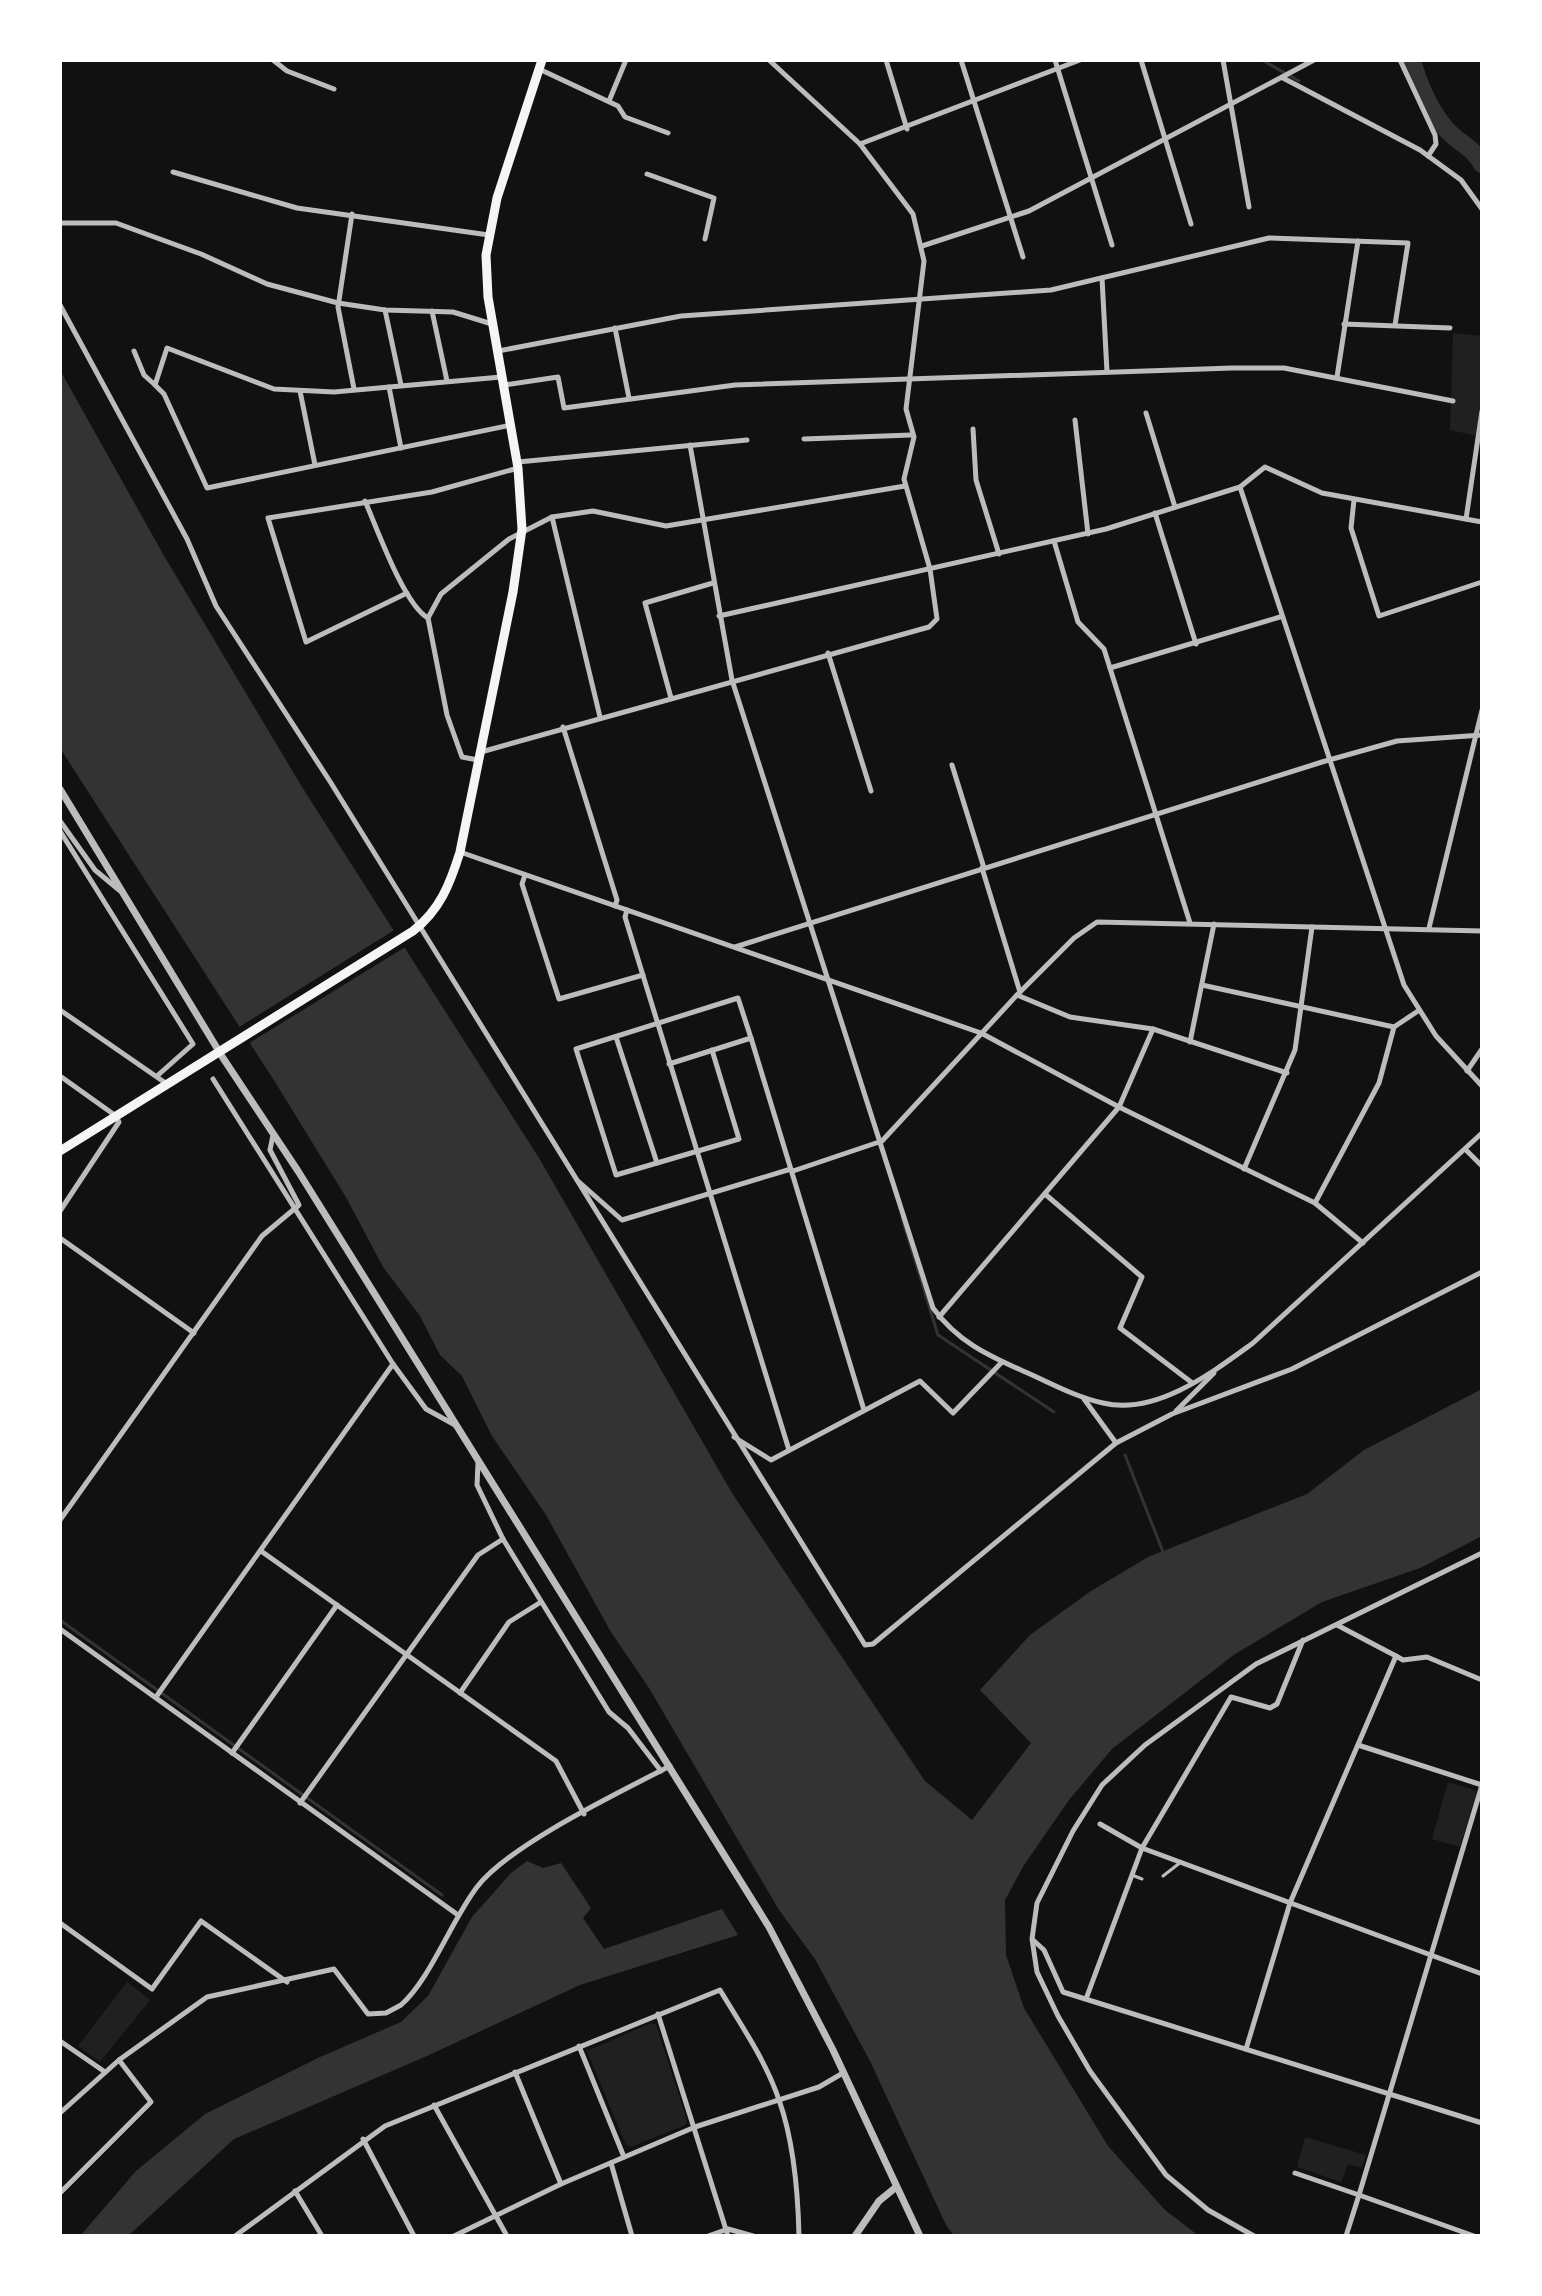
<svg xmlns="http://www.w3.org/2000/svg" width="1542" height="2296" font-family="'Space Grotesk',sans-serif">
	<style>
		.green { fill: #202020 }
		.water { fill: #333 }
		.pier { fill: #111 }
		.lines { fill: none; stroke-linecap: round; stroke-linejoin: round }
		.stream { stroke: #333; stroke-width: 3 }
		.river { stroke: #333; stroke-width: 18 }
		.service { stroke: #bcbcbc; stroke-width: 3 }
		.minor { stroke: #bcbcbc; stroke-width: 5 }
		.tertiary { stroke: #bcbcbc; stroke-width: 7 }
		.primary { stroke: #f5f5f5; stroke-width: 9 }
	</style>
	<rect width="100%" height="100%" fill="#111"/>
	<g class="green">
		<polygon points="1453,333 1482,336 1482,437 1450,430"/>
		<polygon points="1448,1782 1477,1791 1460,1847 1432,1839"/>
		<polygon points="127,1982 150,2000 100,2062 78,2046"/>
		<polygon points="651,2023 656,2025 687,2120 685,2125 631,2147 626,2145 587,2051"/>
		<polygon points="1305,2137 1366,2155 1362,2168 1348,2164 1341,2182 1297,2167"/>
	</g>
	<g class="water">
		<polygon points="60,370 163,554 302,787 539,1158 732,1493 925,1781 972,1820 1031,1743 980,1690 1030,1635 1091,1591 1148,1557 1307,1494 1364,1450 1482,1389 1482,1536 1420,1568 1322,1602 1235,1654 1112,1749 1069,1800 1024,1865 1005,1900 1006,1955 1024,2008 1108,2146 1165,2210 1199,2236 954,2236 946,2225 870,2061 815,1959 779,1910 649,1688 611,1632 546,1515 492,1436 462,1376 440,1355 420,1316 383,1267 347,1199 275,1082 60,748"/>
		<polygon points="527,1861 543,1868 561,1863 591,1908 583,1918 604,1949 722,1909 738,1935 580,1985 427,2056 234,2139 128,2236 80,2236 136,2171 205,2114 320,2057 401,2022 428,1996 472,1917 512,1872"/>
	</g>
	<polygon class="pier" points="396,929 407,946 246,1045 236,1029"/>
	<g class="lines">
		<g class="stream">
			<polyline points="1262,60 1299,81"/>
			<polyline points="902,1218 938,1335 1054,1412"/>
			<polyline points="1125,1455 1163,1552"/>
			<polyline points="60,1620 442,1895"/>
		</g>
		<path class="river" d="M1412 60C1418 83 1430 111 1446 129 1458 143 1473 147 1482 164"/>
		<g class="service">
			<polyline points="1132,1875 1142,1879"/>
			<polyline points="1163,1876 1181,1862"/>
		</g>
		<g class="minor">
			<polyline points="273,60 287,71 334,89"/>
			<polyline points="886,60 907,129"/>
			<polyline points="961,60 1023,257"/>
			<polyline points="1055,60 1112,245"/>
			<polyline points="1141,60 1191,224"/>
			<polyline points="1223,60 1249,207"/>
			<polyline points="1400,60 1435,135 1436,144 1428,156"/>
			<polyline points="539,69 618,106 625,117 668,133"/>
			<polyline points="1283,78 1420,150 1461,180 1482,209"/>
			<polyline points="609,101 626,60"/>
			<polyline points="860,144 1080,60"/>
			<polyline points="173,172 297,208 489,235"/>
			<polyline points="647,174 714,198 705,239"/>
			<polyline points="352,214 338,307 354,389"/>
			<polyline points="60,223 116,223 201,254 267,284 338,303 385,310 453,312 492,324"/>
			<polyline points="922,246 1029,211 1314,60"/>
			<polyline points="1102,278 1107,372"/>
			<polyline points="60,305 187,539 216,606 331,783 865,1645 873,1644 1116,1443 1172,1414 1292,1369 1482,1272"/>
			<polyline points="385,310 401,385"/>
			<polyline points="432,311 447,381"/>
			<polyline points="1344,324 1450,328"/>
			<polyline points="615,328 629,398"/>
			<polyline points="134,351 144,375 154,384"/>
			<polyline points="498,351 681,316 1051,290 1269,238 1408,243 1395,325"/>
			<polyline points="501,377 334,392 274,389 167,348 155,385 164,394 207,488 511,425"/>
			<polyline points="1337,377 1358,241"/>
			<polyline points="504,385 558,377 564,408 735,385 1232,368 1284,368 1453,401"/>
			<polyline points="389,387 401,448"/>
			<polyline points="300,391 315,465"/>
			<polyline points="1146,413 1175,507"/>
			<polyline points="1075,420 1088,534"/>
			<polyline points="973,429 976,480 999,554"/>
			<polyline points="804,439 911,435"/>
			<path d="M690 445 732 680 933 1308C957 1341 987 1355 1023 1371 1049 1382 1075 1397 1103 1403 1156 1416 1213 1372 1253 1343L1482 1133"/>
			<polyline points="518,462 747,440"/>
			<polyline points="1240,487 1404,985 1436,1036 1482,1086"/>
			<polyline points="1354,500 1351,528 1379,616 1482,582"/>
			<path d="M365 501C377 528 404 605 428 618"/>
			<polyline points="1155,513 1196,644"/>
			<polyline points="552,517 600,717"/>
			<polyline points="1466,519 1482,411"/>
			<polyline points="1054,541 1078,622 1104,649 1190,923"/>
			<polyline points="407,593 306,642 268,518 432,492 518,468"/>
			<polyline points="719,616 1106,529 1240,487 1265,467 1322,493 1482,522"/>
			<polyline points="828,653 871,791"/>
			<polyline points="1110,668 1280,617"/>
			<polyline points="671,698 645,603 713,583"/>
			<polyline points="563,727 617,900 615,906"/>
			<polyline points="481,752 929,627 937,619 930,569 904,479 914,437 906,409 924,261 913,214 860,144 769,60"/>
			<polyline points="478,760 462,757 447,715 428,618 441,594 509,539 552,517 593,511 666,526 905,486"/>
			<polyline points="952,765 984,868"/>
			<polyline points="60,821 95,870 119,890"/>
			<polyline points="60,831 193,1044 157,1076"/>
			<polyline points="460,852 981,1033 1119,1107 1315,1203 1363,1243"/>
			<polyline points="982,868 1020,992"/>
			<polyline points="525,875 522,884 559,999 643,975"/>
			<polyline points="627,910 625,917 789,1450"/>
			<polyline points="1429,928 1482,710"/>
			<polyline points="735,947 1322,762 1397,741 1482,735"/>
			<polyline points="1202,985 1394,1027"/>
			<polyline points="1017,995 1070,1017 1153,1029 1287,1073"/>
			<polyline points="60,1010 167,1084"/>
			<polyline points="616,1037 657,1163"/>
			<polyline points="1190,1042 1214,924"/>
			<polyline points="712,1050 739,1139 616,1175 576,1049 738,998 751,1038"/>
			<polyline points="669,1064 751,1038 864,1410"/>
			<polyline points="1467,1071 1482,1049"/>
			<polyline points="60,1076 116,1116 119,1122 60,1211"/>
			<polyline points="213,1079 393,1364 426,1409 455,1425"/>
			<polyline points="1466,1150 1482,1166"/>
			<polyline points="1244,1169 1295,1050 1312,927"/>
			<polyline points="793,1171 882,1141 1017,995 1074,938 1097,922 1482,931"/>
			<polyline points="579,1182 622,1220 791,1169"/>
			<polyline points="1045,1194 1142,1277 1120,1328 1191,1382"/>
			<polyline points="1315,1203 1379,1083 1394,1027 1418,1011"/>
			<polyline points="60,1238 194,1333"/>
			<polyline points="939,1317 1119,1107 1153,1029"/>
			<polyline points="1084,1399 1116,1443"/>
			<polyline points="1176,1411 1214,1373"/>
			<polyline points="734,1437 771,1460 920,1381 953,1413 1002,1362"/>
			<polyline points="478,1463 477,1485 503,1539 609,1712 628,1728 661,1771"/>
			<polyline points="60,1520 262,1236 299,1205 270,1150 273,1135"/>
			<polyline points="261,1551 556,1761 584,1814"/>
			<polyline points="60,1629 458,1915"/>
			<polyline points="1396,1656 1403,1660 1427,1657 1482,1680"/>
			<polyline points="460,1693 509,1622 541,1602"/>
			<polyline points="156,1697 393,1364"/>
			<polyline points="1358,1745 1482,1785"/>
			<polyline points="232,1753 337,1605"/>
			<polyline points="300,1803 478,1555 503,1539"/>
			<polyline points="1100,1824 1142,1848 1482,1974"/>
			<polyline points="60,1923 152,1989 201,1921 287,1982"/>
			<polyline points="1033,1940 1044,1950 1063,1992 1482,2123"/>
			<polyline points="1086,1999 1142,1848 1231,1697 1270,1708 1277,1704 1303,1640"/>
			<polyline points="658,2014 728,2236"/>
			<polyline points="60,2041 105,2072"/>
			<polyline points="579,2046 624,2157"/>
			<polyline points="1246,2049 1290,1903 1396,1656 1337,1625"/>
			<polyline points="515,2072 561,2184"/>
			<polyline points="434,2105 507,2236"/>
			<path d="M60 2113 119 2060 207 1997 334 1969 368 2014 386 2013 401 2005C431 1978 451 1921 477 1887 509 1845 620 1792 670 1766"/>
			<polyline points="363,2139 414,2236"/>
			<polyline points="611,2163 632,2236"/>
			<polyline points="1295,2173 1359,2195 1346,2236"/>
			<polyline points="295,2191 322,2236"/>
			<polyline points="60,2193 151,2102 119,2060"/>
			<path d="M235 2236 385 2126 720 1990C741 2025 766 2061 779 2100 794 2142 798 2192 799 2236"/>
			<polyline points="454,2236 561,2184 695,2127 819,2087 843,2073"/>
			<polyline points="708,2236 728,2229 753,2236"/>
			<polyline points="1254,2236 1208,2210 1166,2175 1090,2071 1058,2016 1037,1972 1032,1939 1037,1903 1073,1831 1102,1785 1145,1745 1256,1664 1482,1553"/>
			<polyline points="1474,2236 1359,2195 1482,1785"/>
		</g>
		<g class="tertiary">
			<polyline points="60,789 223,1058 298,1171 769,1927 833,2050 920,2236"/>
			<polyline points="855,2236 879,2201 895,2188"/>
		</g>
		<path class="primary" d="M60 1151 413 931C440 910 450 884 460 852L513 592 522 529 518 468 488 297 486 255 497 198 542 60"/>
	</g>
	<rect width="1542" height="2296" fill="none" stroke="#ffffff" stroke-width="124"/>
</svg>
